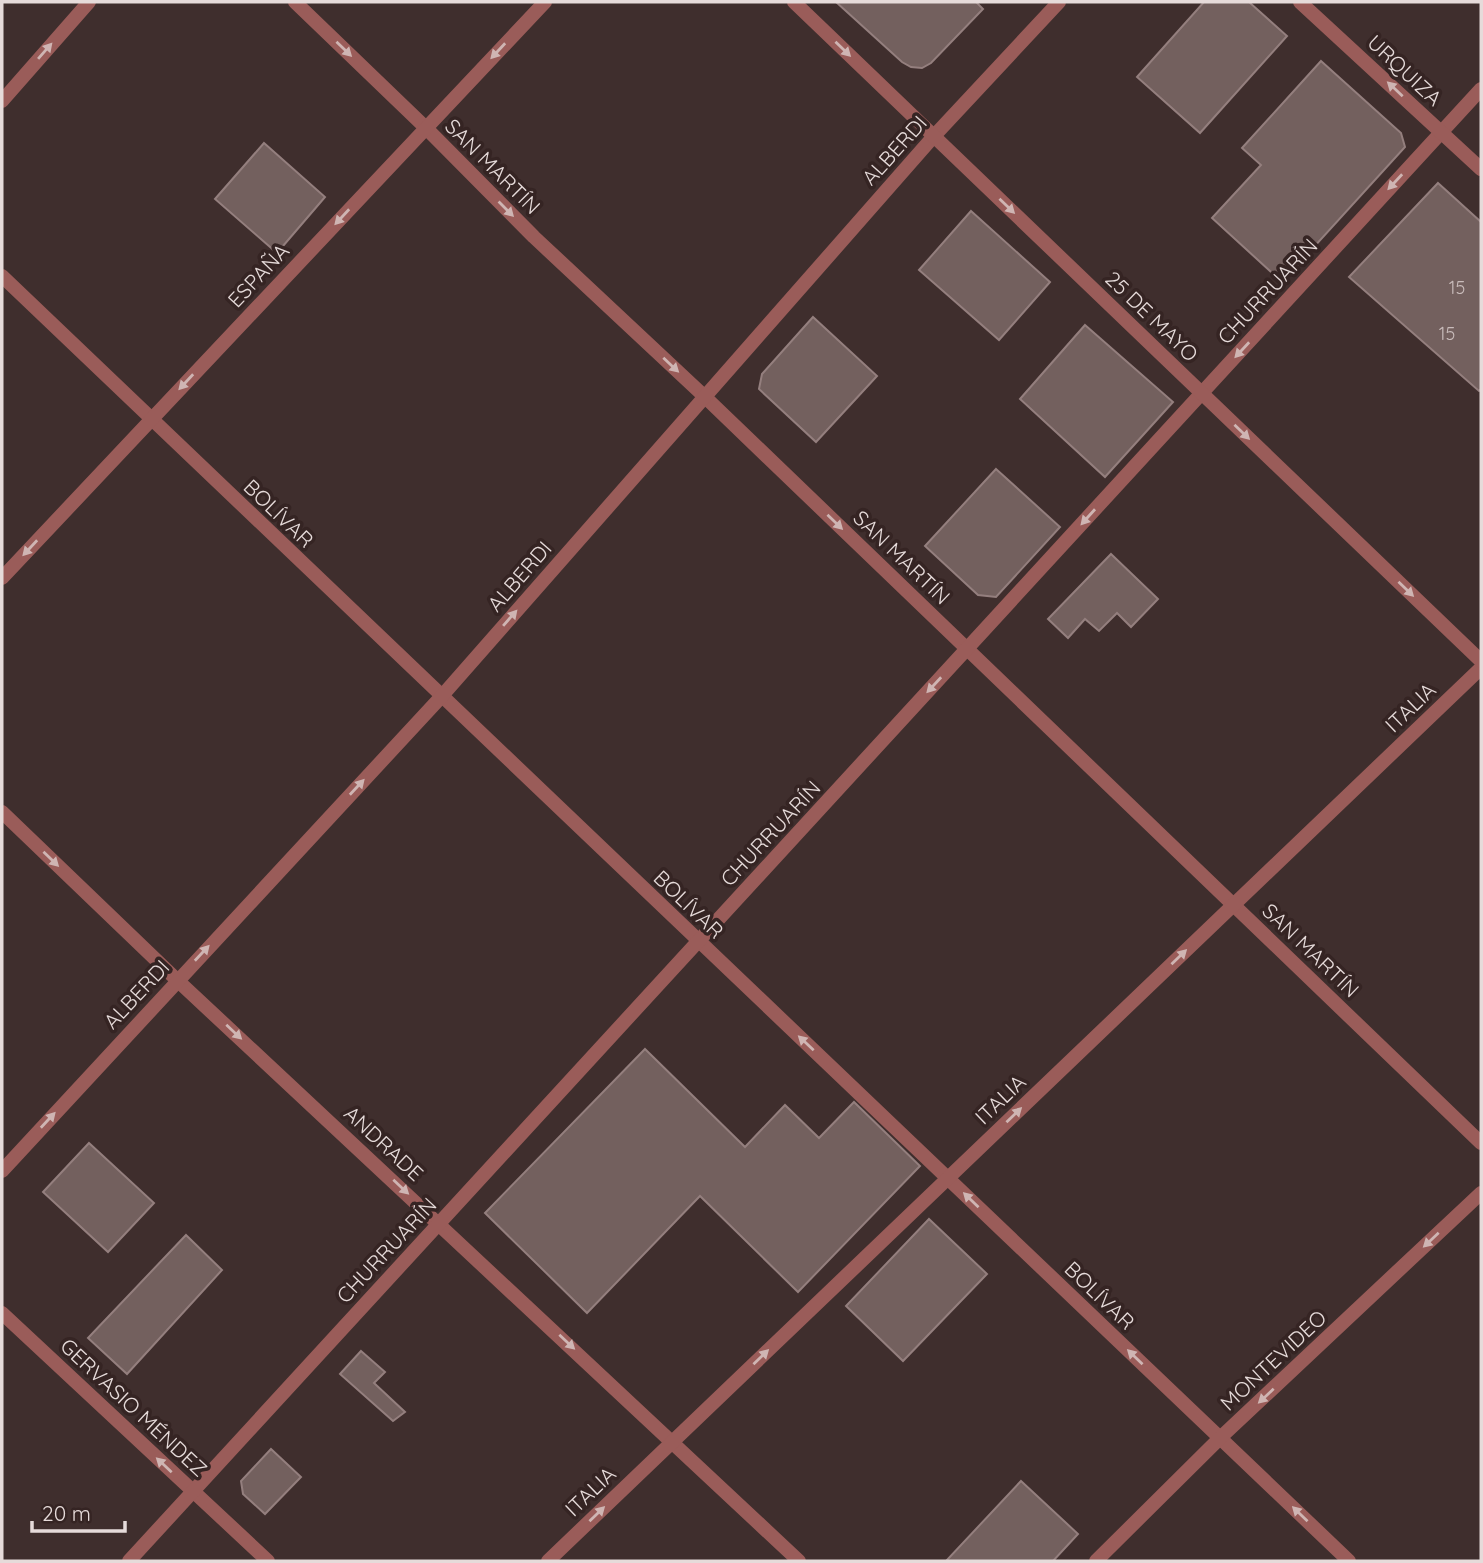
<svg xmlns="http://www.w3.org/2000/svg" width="1483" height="1563" font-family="Quicksand,sans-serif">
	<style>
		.building { fill: #73605e; stroke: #947f7e; stroke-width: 2 }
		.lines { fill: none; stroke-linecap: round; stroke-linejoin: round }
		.minor { stroke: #9a5c59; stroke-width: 14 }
		.tertiary { stroke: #9a5c59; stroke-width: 14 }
		.oneway { fill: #cfb5b3 }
		.labels { text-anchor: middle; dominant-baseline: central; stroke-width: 7; stroke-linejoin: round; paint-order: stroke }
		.number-label { font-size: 18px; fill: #c9bcbb }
		.street-label { font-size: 21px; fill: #e6dbda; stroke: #352423 }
	</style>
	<rect width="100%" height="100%" fill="#3f2e2d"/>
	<g class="building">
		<polygon points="836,2 976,2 983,9 931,63 922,68 911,67 902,62"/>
		<polygon points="1204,2 1249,2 1287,36 1200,133 1137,77"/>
		<polygon points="1321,61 1401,133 1405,147 1282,282 1212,218 1261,165 1242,148"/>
		<polygon points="264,143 325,197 277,253 215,199"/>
		<polygon points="1438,183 1481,222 1481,389 1479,391 1349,277"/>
		<polygon points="971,211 1050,282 999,340 919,270"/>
		<polygon points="813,317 877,376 816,442 759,389 762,374"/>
		<polygon points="1085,325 1173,402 1105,477 1020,399"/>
		<polygon points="996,469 1060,527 996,597 978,595 925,546"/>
		<polygon points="1111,554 1158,599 1131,627 1117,613 1099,631 1085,619 1068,638 1048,619"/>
		<polygon points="645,1049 745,1147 785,1105 819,1138 854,1102 920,1166 798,1292 700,1196 587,1313 485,1213"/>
		<polygon points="89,1143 154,1203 108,1252 43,1192"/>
		<polygon points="929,1219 987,1274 903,1361 846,1306"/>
		<polygon points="186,1235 222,1270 127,1374 88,1338"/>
		<polygon points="361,1351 385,1372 374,1383 405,1412 393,1421 340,1374"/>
		<polygon points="271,1449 301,1477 265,1514 243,1494 241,1481"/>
		<polygon points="1021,1481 1078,1534 1053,1561 946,1561"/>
	</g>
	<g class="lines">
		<g class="minor">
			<polyline points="295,2 426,128 534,237 704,396 1481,1143"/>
			<polyline points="2,101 89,2"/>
			<polyline points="2,276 1349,1561"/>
			<polyline points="2,578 545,2"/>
			<polyline points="2,812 177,980 799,1561"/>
			<polyline points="2,1171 441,697 934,136 1059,2"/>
			<polyline points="2,1313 268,1561"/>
			<polyline points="129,1561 1481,89"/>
			<polyline points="548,1561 1481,668"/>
			<polyline points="1096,1561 1220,1438 1481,1193"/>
		</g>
		<g class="tertiary">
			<polyline points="794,2 1481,661"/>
			<polyline points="1300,2 1481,169"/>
		</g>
	</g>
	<defs><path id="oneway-solid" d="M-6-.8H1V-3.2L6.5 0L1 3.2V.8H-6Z" transform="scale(1.75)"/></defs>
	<g class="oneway">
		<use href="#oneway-solid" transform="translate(344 49) rotate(44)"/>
		<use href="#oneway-solid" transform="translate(843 49) rotate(44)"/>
		<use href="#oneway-solid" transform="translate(45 51) rotate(-49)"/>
		<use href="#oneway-solid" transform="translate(498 51) rotate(133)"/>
		<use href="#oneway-solid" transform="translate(1395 89) rotate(-137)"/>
		<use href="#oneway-solid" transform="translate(1395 182) rotate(133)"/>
		<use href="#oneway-solid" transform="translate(1007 206) rotate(44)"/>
		<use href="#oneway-solid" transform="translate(506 209) rotate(45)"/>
		<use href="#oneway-solid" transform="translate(342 217) rotate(133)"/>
		<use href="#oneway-solid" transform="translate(1242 350) rotate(133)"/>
		<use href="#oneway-solid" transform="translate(671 365) rotate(43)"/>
		<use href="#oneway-solid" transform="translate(186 382) rotate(133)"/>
		<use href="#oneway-solid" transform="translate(1242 432) rotate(44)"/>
		<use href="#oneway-solid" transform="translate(1088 517) rotate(132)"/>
		<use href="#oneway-solid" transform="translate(835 522) rotate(44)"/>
		<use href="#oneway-solid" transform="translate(30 548) rotate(133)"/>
		<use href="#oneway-solid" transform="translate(1406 589) rotate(44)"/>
		<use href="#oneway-solid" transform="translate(510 618) rotate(-49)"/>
		<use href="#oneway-solid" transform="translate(934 685) rotate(133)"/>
		<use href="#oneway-solid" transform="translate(357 787) rotate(-47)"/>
		<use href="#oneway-solid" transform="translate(51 859) rotate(44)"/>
		<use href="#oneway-solid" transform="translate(202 953) rotate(-47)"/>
		<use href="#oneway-solid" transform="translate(1179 957) rotate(-44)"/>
		<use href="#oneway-solid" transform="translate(234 1032) rotate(43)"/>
		<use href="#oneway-solid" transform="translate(806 1043) rotate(-137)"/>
		<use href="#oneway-solid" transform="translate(1014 1115) rotate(-44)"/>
		<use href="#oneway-solid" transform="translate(48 1120) rotate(-47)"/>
		<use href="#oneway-solid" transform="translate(401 1187) rotate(43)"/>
		<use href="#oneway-solid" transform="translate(971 1200) rotate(-136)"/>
		<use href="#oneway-solid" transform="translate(1431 1240) rotate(137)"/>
		<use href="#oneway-solid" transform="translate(567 1342) rotate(43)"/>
		<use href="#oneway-solid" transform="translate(761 1357) rotate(-44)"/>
		<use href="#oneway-solid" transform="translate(1135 1357) rotate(-136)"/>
		<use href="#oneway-solid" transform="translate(1266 1396) rotate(137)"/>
		<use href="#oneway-solid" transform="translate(164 1465) rotate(-137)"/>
		<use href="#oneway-solid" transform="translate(597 1514) rotate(-44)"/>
		<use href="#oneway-solid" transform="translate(1300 1514) rotate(-136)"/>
	</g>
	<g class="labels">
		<g class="number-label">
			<text x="1457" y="287">15</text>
			<text x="1447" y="333">15</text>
		</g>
		<g class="street-label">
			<text transform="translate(1405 70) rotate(43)">URQUIZA</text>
			<text transform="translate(894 150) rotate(-48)">ALBERDI</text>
			<text transform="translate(493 166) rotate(45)">SAN MARTÍN</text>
			<text transform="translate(258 275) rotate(-47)">ESPAÑA</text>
			<text transform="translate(1267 291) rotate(-47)">CHURRUARÍN</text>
			<text transform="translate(1152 316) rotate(44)">25 DE MAYO</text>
			<text transform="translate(279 513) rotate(44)">BOLÍVAR</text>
			<text transform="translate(902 557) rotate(44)">SAN MARTÍN</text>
			<text transform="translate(519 576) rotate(-49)">ALBERDI</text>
			<text transform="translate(1410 707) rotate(-44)">ITALIA</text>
			<text transform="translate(770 833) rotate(-47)">CHURRUARÍN</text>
			<text transform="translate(689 904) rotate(44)">BOLÍVAR</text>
			<text transform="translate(1311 950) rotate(44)">SAN MARTÍN</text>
			<text transform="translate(136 994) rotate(-47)">ALBERDI</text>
			<text transform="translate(1000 1099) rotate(-44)">ITALIA</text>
			<text transform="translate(384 1143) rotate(43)">ANDRADE</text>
			<text transform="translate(386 1250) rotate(-47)">CHURRUARÍN</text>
			<text transform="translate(1100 1295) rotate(44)">BOLÍVAR</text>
			<text transform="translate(1273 1360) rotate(-43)">MONTEVIDEO</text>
			<text transform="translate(134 1407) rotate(43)">GERVASIO MÉNDEZ</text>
			<text transform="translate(590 1491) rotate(-44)">ITALIA</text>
		</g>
	</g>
	<rect width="1483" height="1563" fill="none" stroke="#e6dbda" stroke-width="7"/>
	<path d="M32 1521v10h93v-10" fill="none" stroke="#e6dbda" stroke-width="3.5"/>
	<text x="42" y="1521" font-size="21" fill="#e6dbda" stroke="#352423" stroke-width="5" paint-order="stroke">20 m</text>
</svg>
